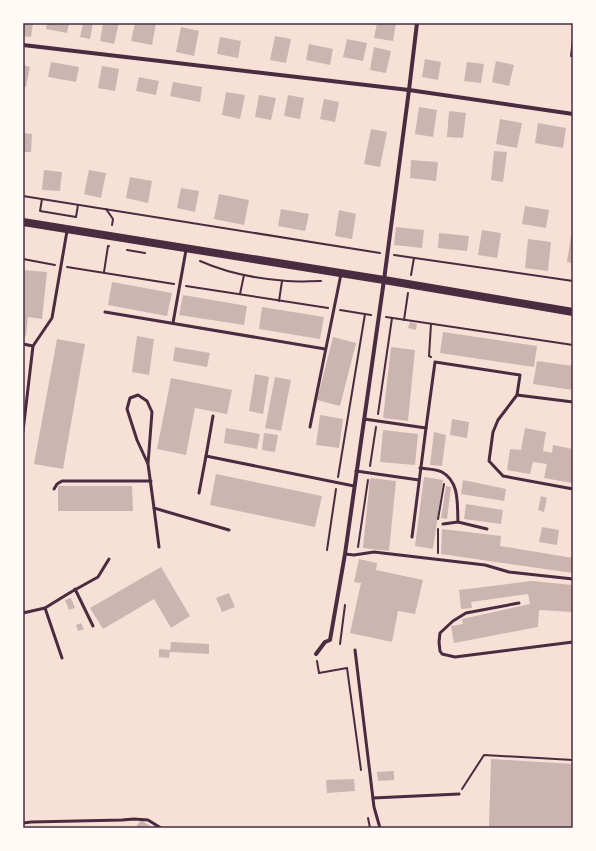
<svg xmlns="http://www.w3.org/2000/svg" width="596" height="851" font-family="'Alegreya Sans',sans-serif">
	<style>
		.building { fill: #ccb4b1 }
		.lines { fill: none; stroke-linecap: round; stroke-linejoin: round }
		.path { stroke: #4a2c40; stroke-width: 2 }
		.service { stroke: #4a2c40; stroke-width: 3 }
		.minor { stroke: #4a2c40; stroke-width: 4 }
		.secondary { stroke: #4a2c40; stroke-width: 8 }
		.neatline { fill: none; stroke: #4a2c40; stroke-width: 1.5 }
	</style>
	<rect width="100%" height="100%" fill="#f7e1d7"/>
	<g class="building">
		<polygon points="23,23 33,23 31,37 23,36"/>
		<polygon points="47,23 69,23 67,33 46,29"/>
		<polygon points="83,23 93,23 90,39 80,37"/>
		<polygon points="103,23 119,23 114,44 100,41"/>
		<polygon points="135,23 156,23 152,45 131,41"/>
		<polygon points="377,23 396,23 393,41 374,38"/>
		<polygon points="181,27 199,31 194,56 176,52"/>
		<polygon points="275,36 291,39 286,63 270,60"/>
		<polygon points="220,37 241,41 238,58 217,54"/>
		<polygon points="347,39 367,43 363,61 343,57"/>
		<polygon points="309,44 333,49 330,65 306,60"/>
		<polygon points="374,47 391,51 386,73 370,70"/>
		<polygon points="425,59 441,62 438,80 422,77"/>
		<polygon points="496,61 514,65 509,86 492,82"/>
		<polygon points="51,62 79,67 76,82 48,77"/>
		<polygon points="467,62 484,64 481,83 464,81"/>
		<polygon points="23,65 30,67 26,87 23,86"/>
		<polygon points="102,66 119,69 115,91 98,88"/>
		<polygon points="139,77 159,81 156,95 136,91"/>
		<polygon points="173,82 202,87 200,102 170,96"/>
		<polygon points="226,92 245,95 240,119 222,115"/>
		<polygon points="259,95 276,98 271,120 255,117"/>
		<polygon points="288,95 304,98 300,119 284,116"/>
		<polygon points="324,99 339,102 335,122 320,119"/>
		<polygon points="419,107 437,110 433,137 415,134"/>
		<polygon points="449,111 466,113 463,138 447,137"/>
		<polygon points="500,119 522,123 517,148 496,144"/>
		<polygon points="538,123 566,128 563,148 535,143"/>
		<polygon points="371,129 387,132 380,167 364,164"/>
		<polygon points="23,133 32,134 31,152 23,152"/>
		<polygon points="494,151 507,152 503,182 491,180"/>
		<polygon points="411,160 438,162 436,181 410,178"/>
		<polygon points="44,170 62,172 60,191 42,190"/>
		<polygon points="89,170 106,173 101,198 84,194"/>
		<polygon points="130,177 152,181 148,203 126,198"/>
		<polygon points="181,188 199,191 195,212 177,208"/>
		<polygon points="219,194 249,200 244,225 214,219"/>
		<polygon points="525,206 549,210 546,228 522,224"/>
		<polygon points="281,209 309,214 305,231 278,226"/>
		<polygon points="339,210 356,214 352,239 335,236"/>
		<polygon points="396,227 424,230 422,248 394,245"/>
		<polygon points="482,230 501,233 497,258 478,255"/>
		<polygon points="439,233 469,236 467,251 438,248"/>
		<polygon points="571,236 573,237 573,263 567,262"/>
		<polygon points="528,239 551,242 548,271 525,268"/>
		<polygon points="23,270 47,272 42,319 28,317 26,336 23,336"/>
		<polygon points="112,282 172,293 167,316 108,305"/>
		<polygon points="183,295 247,306 244,325 179,315"/>
		<polygon points="262,307 324,317 320,339 259,329"/>
		<polygon points="410,322 417,324 416,330 408,328"/>
		<polygon points="443,332 537,346 534,367 440,353"/>
		<polygon points="137,336 154,339 149,375 132,372"/>
		<polygon points="333,337 356,343 340,406 317,400"/>
		<polygon points="57,339 85,344 63,469 34,464"/>
		<polygon points="175,347 210,353 207,367 173,361"/>
		<polygon points="391,347 415,350 408,421 383,418"/>
		<polygon points="537,361 573,366 573,390 533,384"/>
		<polygon points="255,374 269,377 263,414 249,411"/>
		<polygon points="275,377 291,380 281,431 265,428"/>
		<polygon points="171,378 232,390 227,414 195,408 186,455 157,449"/>
		<polygon points="320,415 343,419 339,448 316,445"/>
		<polygon points="452,419 469,422 467,438 450,435"/>
		<polygon points="226,428 260,434 257,449 224,443"/>
		<polygon points="525,428 546,432 543,451 552,453 553,445 573,449 572,483 544,478 547,464 533,462 530,474 507,470 510,449 521,450"/>
		<polygon points="383,430 418,434 415,465 380,462"/>
		<polygon points="434,432 446,435 442,466 430,465"/>
		<polygon points="264,433 278,435 275,452 262,450"/>
		<polygon points="216,474 322,496 315,527 210,505"/>
		<polygon points="424,477 443,480 433,549 415,546"/>
		<polygon points="370,478 396,481 389,551 363,548"/>
		<polygon points="463,480 506,489 504,501 461,494"/>
		<polygon points="58,486 132,486 133,511 58,511"/>
		<polygon points="446,486 451,487 447,519 441,518"/>
		<polygon points="541,496 547,498 544,512 538,510"/>
		<polygon points="466,504 503,510 501,524 464,519"/>
		<polygon points="542,527 559,530 557,545 539,542"/>
		<polygon points="442,529 501,536 500,546 573,558 573,573 441,554"/>
		<polygon points="359,559 377,563 376,570 423,580 415,614 398,611 392,642 350,633 361,583 354,582"/>
		<polygon points="161,567 190,616 171,628 154,599 103,629 90,608"/>
		<polygon points="531,581 573,585 573,612 539,610 538,627 454,643 451,626 463,624 462,619 530,604 528,594 471,602 472,608 461,609 459,590"/>
		<polygon points="229,593 235,607 222,612 216,598"/>
		<polygon points="71,598 75,608 69,610 65,600"/>
		<polygon points="81,623 84,629 78,631 76,625"/>
		<polygon points="171,642 209,644 209,654 170,652"/>
		<polygon points="159,649 170,650 169,658 159,657"/>
		<polygon points="491,759 573,764 573,828 489,828"/>
		<polygon points="394,771 394,780 378,781 377,772"/>
		<polygon points="354,779 355,791 327,793 326,780"/>
		<polygon points="141,820 153,828 135,828"/>
	</g>
	<g class="lines">
		<g class="path">
			<polyline points="573,39 571,56 573,56"/>
			<polyline points="23,196 380,253"/>
			<polyline points="42,199 40,211 76,217 78,205"/>
			<polyline points="106,209 113,219 112,225"/>
			<polyline points="127,250 145,253"/>
			<polyline points="394,255 573,281"/>
			<polyline points="23,259 55,265"/>
			<path d="M200 261C227 273 258 279 287 281 298 282 310 281 321 281"/>
			<polyline points="67,267 174,284"/>
			<polyline points="104,272 108,246 109,246"/>
			<polyline points="411,275 414,258"/>
			<polyline points="186,286 328,308"/>
			<polyline points="240,294 244,275"/>
			<polyline points="279,301 282,281"/>
			<polyline points="340,310 371,315"/>
			<polyline points="386,317 573,345"/>
			<polyline points="404,320 408,293"/>
			<polyline points="431,357 429,356 431,324"/>
			<polyline points="378,414 392,318"/>
			<polyline points="370,466 376,427"/>
			<polyline points="338,477 365,314"/>
			<polyline points="438,519 444,484"/>
			<polyline points="438,529 438,553"/>
			<polyline points="358,547 368,480"/>
			<polyline points="327,550 336,489"/>
			<polyline points="340,644 345,605"/>
			<polyline points="317,661 319,673 347,668 361,770"/>
			<polyline points="462,789 484,755 573,760"/>
			<polyline points="368,818 370,828"/>
		</g>
		<g class="service">
			<polyline points="105,312 325,349"/>
			<polyline points="173,323 186,250"/>
			<polyline points="23,344 33,346"/>
			<polyline points="517,395 573,402"/>
			<polyline points="364,419 426,428 435,362 520,375 517,395 498,420 493,432 489,461 503,476 573,489"/>
			<polyline points="310,427 341,274"/>
			<polyline points="23,431 33,346 52,318 67,231"/>
			<polyline points="206,456 213,416"/>
			<polyline points="148,464 137,440 127,409 130,398 138,395 147,401 152,412 148,464 154,508 229,530"/>
			<path d="M420 468C427 469 437 469 442 472 460 482 457 505 458 522L487 529"/>
			<polyline points="356,471 419,480"/>
			<polyline points="54,489 57,484 62,481 151,481"/>
			<polyline points="199,493 206,456 354,486"/>
			<polyline points="154,508 159,547"/>
			<polyline points="443,524 458,522"/>
			<polyline points="412,537 426,428"/>
			<polyline points="345,554 354,555 374,552 485,565 509,572 573,579"/>
			<polyline points="75,589 93,626"/>
			<polyline points="519,603 466,613 453,621 440,633 439,642 440,651 442,654 455,657 573,642"/>
			<polyline points="23,613 45,608"/>
			<polyline points="355,650 374,807 380,828"/>
			<polyline points="62,658 45,608 71,592 98,577 109,559"/>
			<polyline points="373,798 459,794"/>
			<polyline points="23,823 31,822 122,820 134,819 148,820 161,828"/>
		</g>
		<g class="minor">
			<polyline points="23,45 409,90 573,114"/>
			<polyline points="316,654 325,642 330,640 345,554 384,280 409,90 417,23"/>
		</g>
		<polyline class="secondary" points="23,222 384,280 573,312"/>
	</g>
	<rect width="596" height="851" fill="none" stroke="#fffaf5" stroke-width="48"/>
	<rect x="24" y="24" width="548" height="803" class="neatline"/>
</svg>
